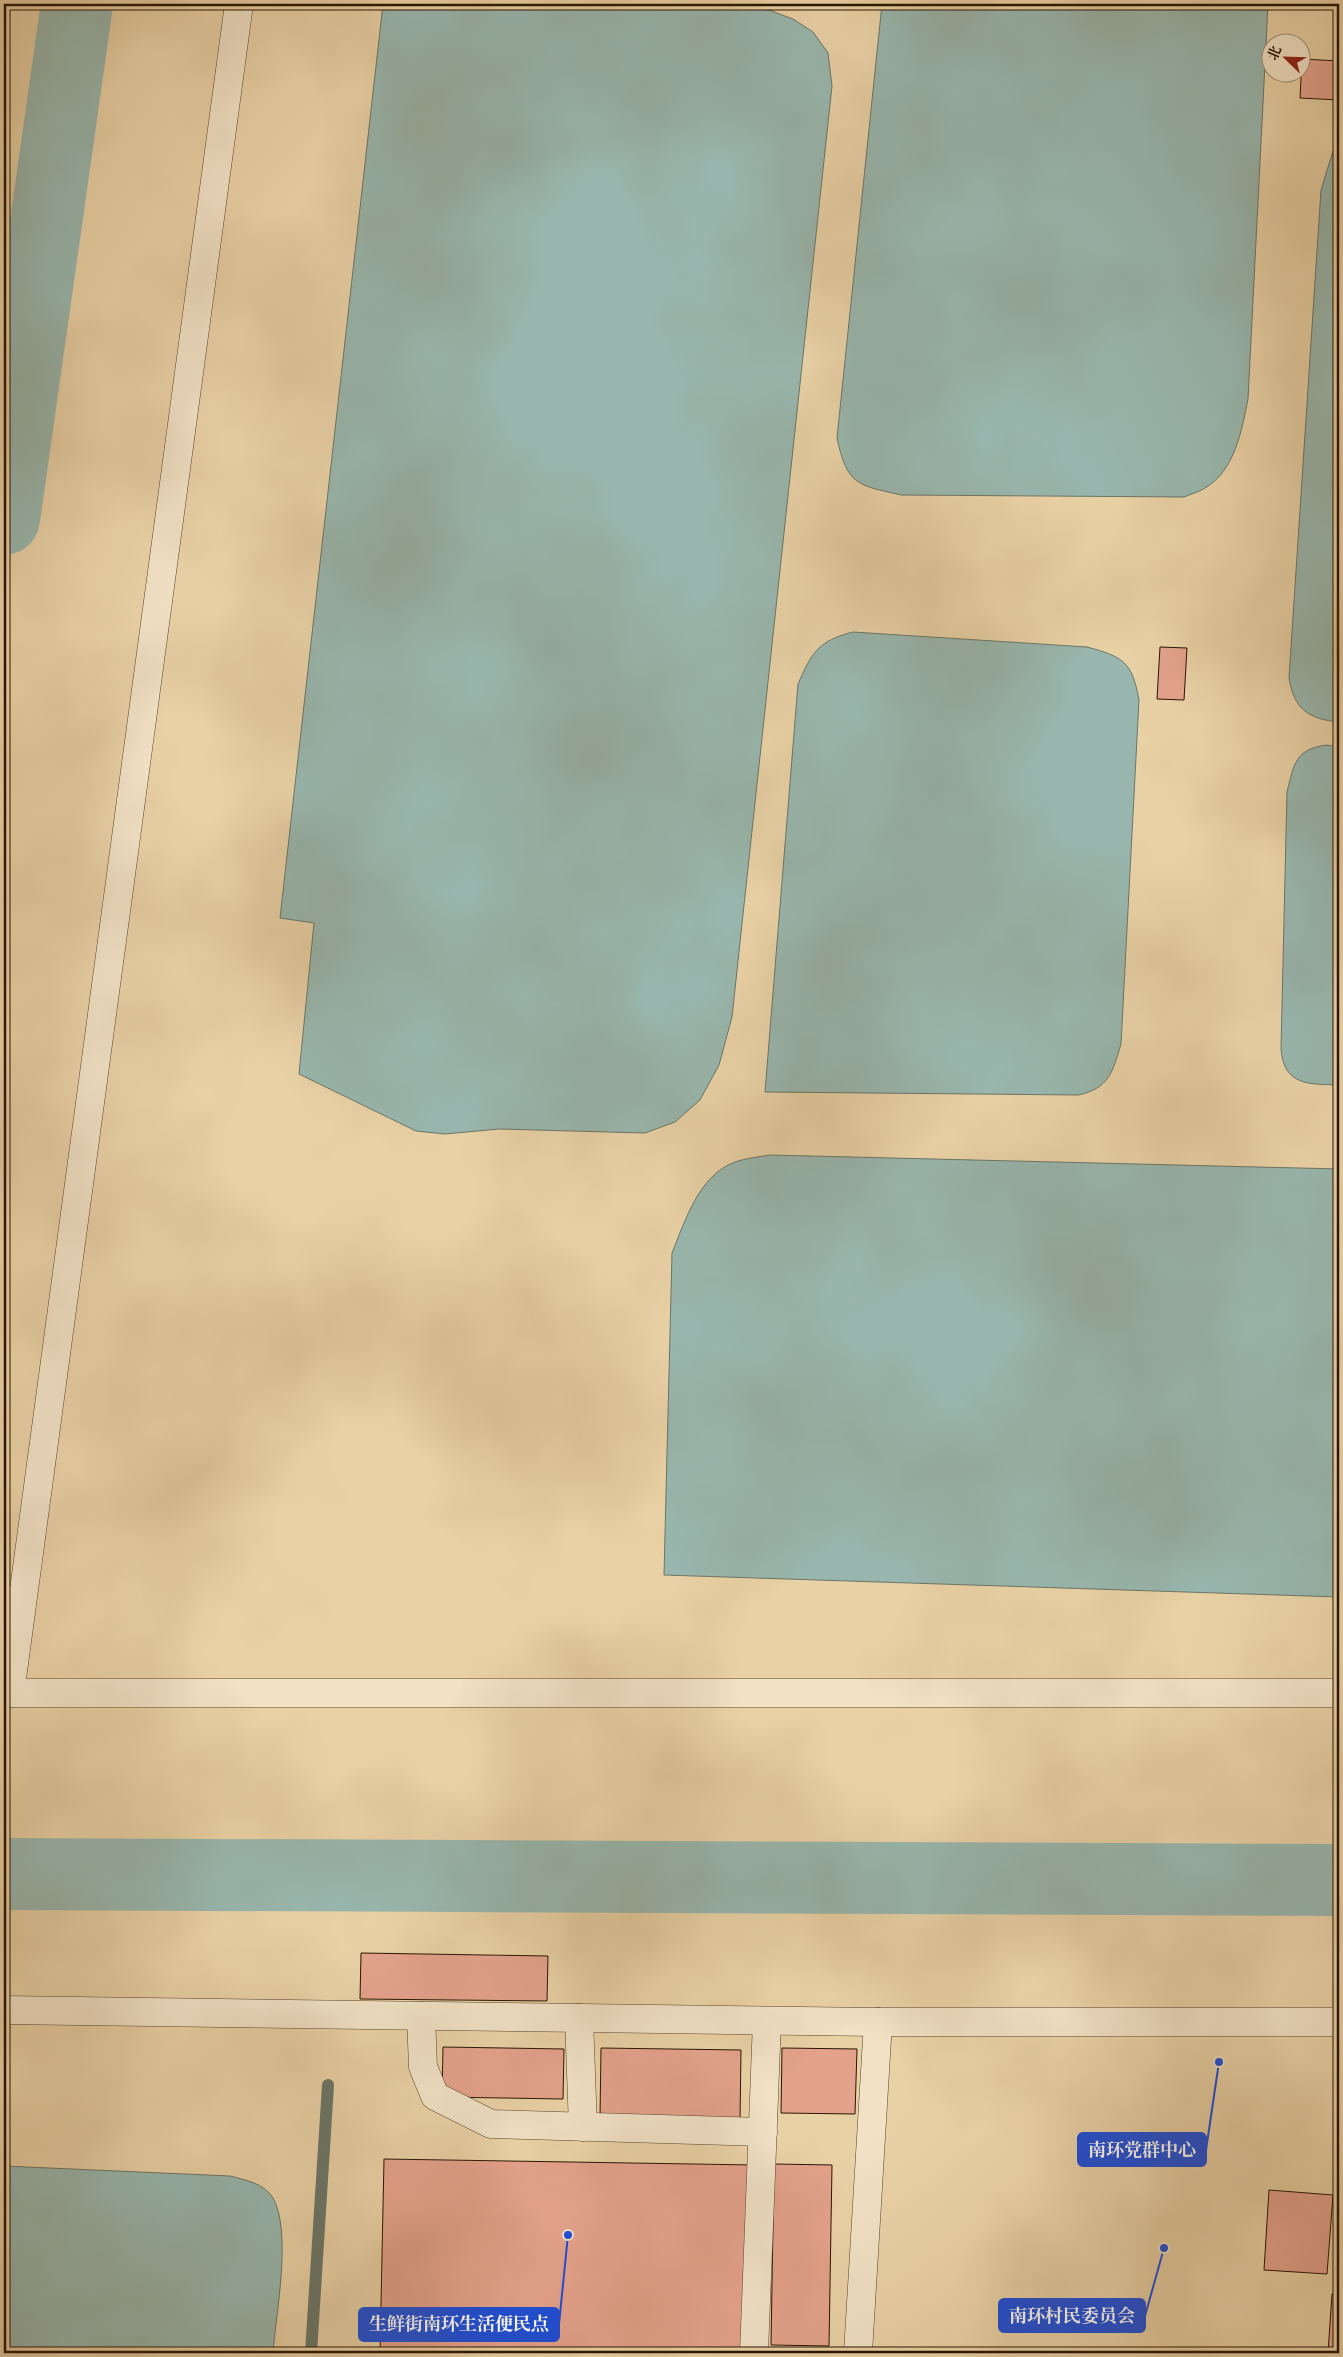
<svg xmlns="http://www.w3.org/2000/svg" width="1343" height="2357" font-family="'Gentium Book Plus','Noto Serif SC',serif">
	<style>
		.water { fill: #98b6ad; stroke: #6b7668 }
		.lines { fill: none; stroke-linecap: round; stroke-linejoin: round }
		.stream { stroke: #6b7668; stroke-width: 12 }
		.river { stroke: #98b6ad; stroke-width: 72 }
		.building { fill: #e4a28c; stroke: #281600 }
		.minor-casing { stroke: #58452a; stroke-width: 29 }
		.minor { stroke: #f1e1c5; stroke-width: 28 }
		.leader { fill: none; stroke: #1d4ed8; stroke-width: 2 }
		.callout-dot { fill: #1d4ed8; stroke: #f1e1c5; stroke-width: 2 }
		.callout { fill: #1d4ed8; stroke: #1d4ed8; stroke-width: 2 }
		.callout-label { font-size: 18px; text-anchor: middle; font-weight: bold; fill: #fff }
	</style>
	<rect width="100%" height="100%" fill="#e9d1a6"/>
	<filter id="stains"><feTurbulence type="fractalNoise" baseFrequency=".004" numOctaves="4"/><feColorMatrix values="0 0 0 0 .2 0 0 0 0 .09 0 0 0 0 .02 0 0 0 .5 -.17"/></filter>
	<radialGradient id="worn" r=".72"><stop offset=".6" stop-color="#630" stop-opacity="0"/><stop offset="1" stop-color="#630" stop-opacity=".3"/></radialGradient>
	<g class="water">
		<polygon points="383,4 623,4 769,10 793,19 813,32 828,53 832,86 732,1017 719,1065 700,1100 675,1122 645,1133 499,1129 445,1134 416,1131 299,1074 314,923 280,918"/>
		<path d="M882 4H1268L1248 399C1242 429 1235 471 1205 488 1199 492 1191 494 1184 497L901 495C857 485 847 485 837 438Z"/>
		<path d="M1339 141V722C1308 719 1294 709 1289 678L1321 190 1333 151Z"/>
		<path d="M853 632 1087 647C1124 657 1132 662 1139 700L1121 1044C1113 1071 1109 1089 1078 1095L765 1092 798 684C812 652 818 641 853 632Z"/>
		<path d="M1327 745 1339 747V1085C1309 1084 1284 1086 1281 1049L1287 792C1294 764 1295 749 1327 745Z"/>
		<path d="M770 1155 1339 1169V1597L664 1575 672 1253C685 1221 699 1175 735 1162 746 1158 759 1157 770 1155Z"/>
		<path d="M4 2166 230 2176C245 2180 264 2183 273 2198 292 2232 276 2313 273 2353H4Z"/>
	</g>
	<g class="lines">
		<polyline class="stream" points="311,2353 328,2085"/>
		<g class="river">
			<polyline points="4,519 77,4"/>
			<polyline points="4,1874 1339,1880"/>
		</g>
	</g>
	<g class="building">
		<polygon points="1302,59 1339,61 1339,100 1300,98"/>
		<polygon points="1160,647 1187,648 1184,700 1157,699"/>
		<polygon points="361,1953 548,1956 547,2001 360,1999"/>
		<polygon points="443,2047 564,2049 563,2099 442,2097"/>
		<polygon points="601,2048 741,2050 740,2119 600,2117"/>
		<polygon points="782,2048 857,2049 855,2114 781,2113"/>
		<polygon points="384,2159 754,2165 750,2353 380,2353"/>
		<polygon points="774,2164 832,2165 829,2346 771,2345"/>
		<polygon points="1269,2190 1333,2195 1327,2274 1264,2270"/>
		<polygon points="1332,2294 1339,2294 1339,2353 1328,2353"/>
	</g>
	<g class="lines">
		<defs>
			<g id="minor">
				<polyline points="4,1693 1339,1693"/>
				<polyline points="10,1693 239,4"/>
				<polyline points="4,2010 878,2022 1339,2022"/>
				<polyline points="421,2016 423,2067 435,2096 491,2124 763,2132"/>
				<polyline points="579,2018 583,2127"/>
				<polyline points="754,2353 767,2021"/>
				<polyline points="858,2353 878,2022"/>
			</g>
		</defs>
		<use href="#minor" class="minor-casing"/>
		<use href="#minor" class="minor"/>
	</g>
	<path class="leader" d="M1219 2062L1206 2150M1164 2248L1145 2316M568 2235L559 2324"/>
	<g class="callout-dot">
		<circle cx="1219" cy="2062" r="5"/>
		<circle cx="1164" cy="2248" r="5"/>
		<circle cx="568" cy="2235" r="5"/>
	</g>
	<g class="callout">
		<rect x="1078" y="2133" width="128" height="33" rx="5"/>
		<rect x="999" y="2299" width="146" height="33" rx="5"/>
		<rect x="359" y="2308" width="200" height="33" rx="5"/>
	</g>
	<g class="callout-label">
		<text x="1142" y="2156">南环党群中心</text>
		<text x="1072" y="2322">南环村民委员会</text>
		<text x="459" y="2330">生鲜街南环生活便民点</text>
	</g>
	<rect width="1343" height="2357" fill="none" stroke="#e9d1a6" stroke-width="20"/>
	<rect x="5" y="5" width="1333" height="2347" fill="none" stroke="#281600" stroke-width="2.5"/>
	<rect x="10" y="10" width="1323" height="2337" fill="none" stroke="#281600"/>
	<g transform="translate(1286 58) rotate(293)"><circle r="24" fill="#f1e1c5" stroke="#a19076"/>
	<path d="M0-4L9 19L0 12L-9 19Z" fill="#8f2418"/>
	<text y="-8" font-size="14" font-weight="bold" text-anchor="middle" fill="#281600">北</text>
	</g>
	<rect width="100%" height="100%" filter="url(#stains)"/>
	<rect width="100%" height="100%" fill="url(#worn)"/>
</svg>
